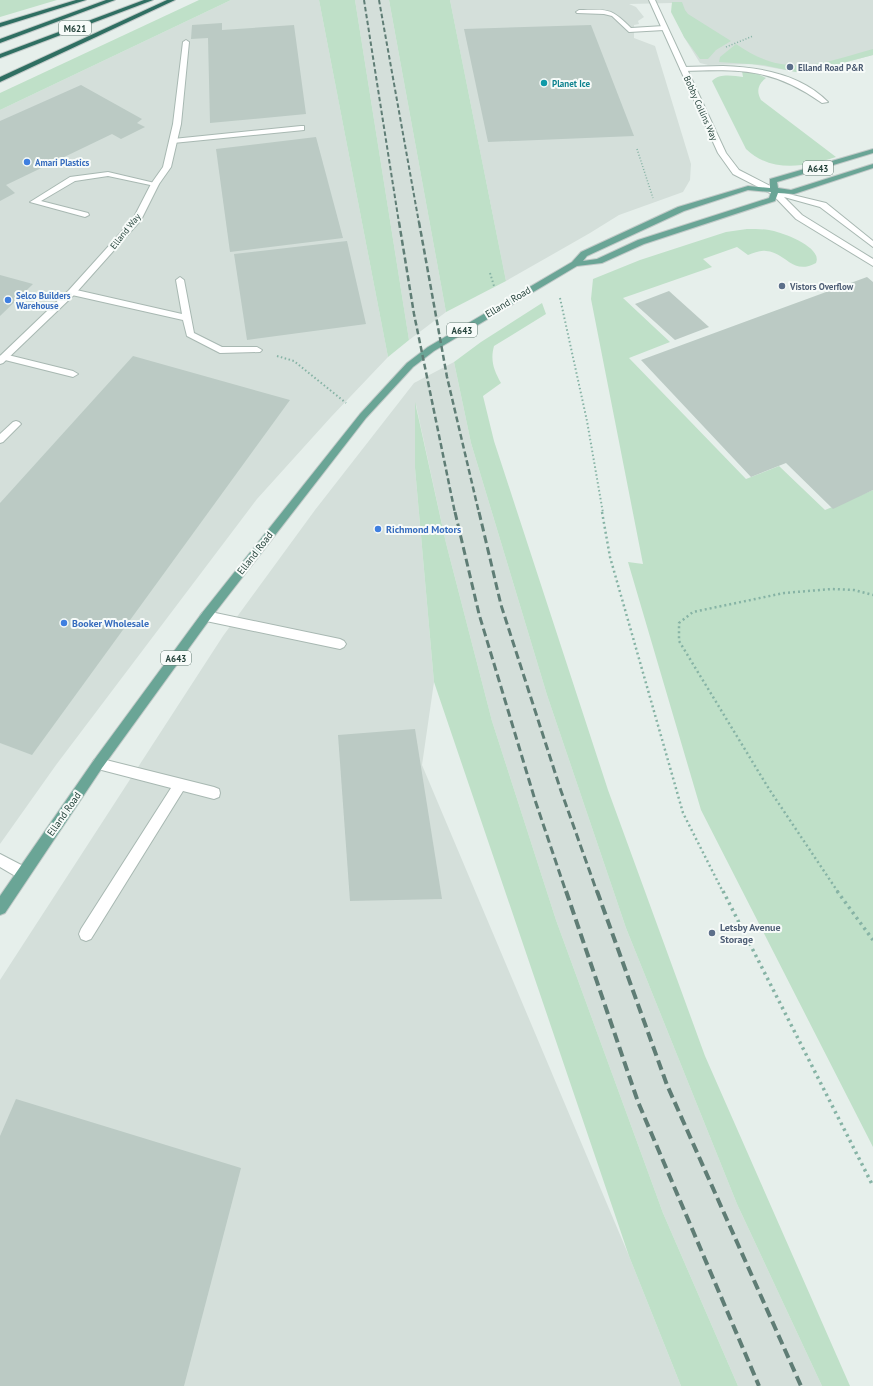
<svg xmlns="http://www.w3.org/2000/svg" width="873" height="1386" font-family="'PT Sans',sans-serif">
	<style>
		.built { fill: #d4dfda }
		.green { fill: #bfe0c8 }
		.building { fill: #bbcac4 }
		.lines { fill: none; stroke-linecap: round; stroke-linejoin: round }
		.lane-casing { stroke: #a8b8b2; stroke-width: 2 }
		.street-casing { stroke: #a8b8b2; stroke-width: 2 }
		.primary-casing { stroke: #c2cac8; stroke-width: 2 }
		.highway-casing { stroke: #c2cac8; stroke-width: 2 }
		.path-far3 { stroke: #86b3a5; stroke-width: 1.5; stroke-dasharray: 1 2; stroke-linecap: butt }
		.path-far2 { stroke: #86b3a5; stroke-width: 2; stroke-dasharray: 1.5 2.5; stroke-linecap: butt }
		.path-far1 { stroke: #86b3a5; stroke-width: 2.5; stroke-dasharray: 2 3; stroke-linecap: butt }
		.path { stroke: #86b3a5; stroke-width: 3.5; stroke-dasharray: 2.5 4; stroke-linecap: butt }
		.lane { fill: #fff; fill-rule: evenodd }
		.street { fill: #fff; fill-rule: evenodd }
		.primary { fill: #6aa596; fill-rule: evenodd }
		.highway { fill: #2f6f62; fill-rule: evenodd }
		.rail-far3 { stroke: #5f7d75; stroke-width: 2; stroke-dasharray: 4.5 2.5; stroke-linecap: butt }
		.rail-far2 { stroke: #5f7d75; stroke-width: 2.5; stroke-dasharray: 6 3; stroke-linecap: butt }
		.rail-far1 { stroke: #5f7d75; stroke-width: 3; stroke-dasharray: 8 4; stroke-linecap: butt }
		.rail { stroke: #5f7d75; stroke-width: 4; stroke-dasharray: 10 5; stroke-linecap: butt }
		.service-dot { fill: #5c6f8a; stroke: #f7fbf9; stroke-width: 1.5 }
		.culture-dot { fill: #0f9aa8; stroke: #f7fbf9; stroke-width: 1.5 }
		.shop-dot { fill: #3f7fe0; stroke: #f7fbf9; stroke-width: 1.5 }
		.labels { text-anchor: middle; dominant-baseline: central; stroke-width: 4; stroke-linejoin: round; paint-order: stroke }
		.shield { fill: #f7fbf9; stroke: #637a73; stroke-width: 1 }
		.shield-label { font-size: 9px; font-weight: bold; fill: #24423a }
		.far-service-label { font-size: 9px; font-weight: bold; fill: #4e5e75; stroke: #f7fbf9; text-anchor: start }
		.far-culture-label { font-size: 9px; font-weight: bold; fill: #0d838f; stroke: #f7fbf9; text-anchor: start }
		.far-street-label { font-size: 9px; fill: #24423a; stroke: #f7fbf9 }
		.far-shop-label { font-size: 9px; font-weight: bold; fill: #366cbe; stroke: #f7fbf9; text-anchor: start }
		.street-label { font-size: 10px; fill: #24423a; stroke: #f7fbf9 }
		.shop-label { font-size: 10px; font-weight: bold; fill: #366cbe; stroke: #f7fbf9; text-anchor: start }
		.service-label { font-size: 10px; font-weight: bold; fill: #4e5e75; stroke: #f7fbf9; text-anchor: start }
	</style>
	<rect width="100%" height="100%" fill="#e6efeb"/>
	<g class="built">
		<polygon points="231,0 319,0 388,357 331,417 257,499 56,765 0,844 0,110"/>
		<polygon points="355,0 389,0 446,312 409,340"/>
		<polygon points="450,0 873,0 873,55 820,69 796,72 752,64 708,65 700,63 684,37 672,3 629,4 636,7 644,17 638,21 639,24 634,25 634,38 655,46 691,164 690,180 683,192 619,215 590,233 506,281"/>
		<polygon points="454,362 471,443 547,695 626,928 737,1204 822,1386 738,1386 663,1213 556,920 492,721 446,543 416,405 415,468 434,682 422,765 629,1256 681,1386 0,1386 0,980 223,636 315,510 414,383"/>
	</g>
	<g class="green">
		<polygon points="0,0 57,0 0,17"/>
		<polygon points="199,0 231,0 0,110 0,93"/>
		<polygon points="319,0 355,0 409,340 388,357"/>
		<polygon points="389,0 450,0 506,281 446,312"/>
		<polygon points="672,2 682,2 685,10 688,14 731,41 716,50 708,59 700,59 684,37 671,12"/>
		<path d="M736 44C786 79 820 64 873 49V55L820 69 796 72 763 65 719 62 720 57Z"/>
		<path d="M742 71 756 73 766 78C758 84 756 91 761 100L836 157C805 167 771 173 746 149L712 81C720 73 733 76 743 77Z"/>
		<path d="M747 229C755 229 762 229 769 230 782 232 823 247 816 263 792 276 786 252 766 251 760 250 754 253 748 255L737 247 703 259 712 267 623 298 670 342 629 358 746 479 779 466 825 510 873 490V1147L701 810 628 562 643 564 591 299 593 279 640 260 726 232Z"/>
		<path d="M542 303 546 314 494 346C490 361 494 370 501 383L483 396 494 441 608 790 705 1056 850 1386H822L737 1204 626 928 547 695 471 443 454 362 481 342Z"/>
		<polygon points="415,402 446,543 492,721 556,920 663,1213 738,1386 681,1386 629,1256 434,682 415,468"/>
	</g>
	<g class="building">
		<polygon points="222,23 222,30 294,25 306,114 210,123 208,38 191,39 192,25"/>
		<polygon points="591,25 634,136 488,142 464,29"/>
		<polygon points="81,85 142,119 137,123 145,127 121,139 112,134 6,185 15,193 0,201 0,121"/>
		<polygon points="316,137 343,238 230,252 216,149"/>
		<polygon points="347,241 366,324 247,340 234,254"/>
		<polygon points="0,275 33,284 0,316"/>
		<polygon points="867,277 873,282 873,490 833,509 786,463 751,477 641,360"/>
		<polygon points="669,291 709,327 675,340 635,304"/>
		<polygon points="133,356 290,400 32,755 0,743 0,503"/>
		<polygon points="415,729 442,899 350,901 338,735"/>
		<polygon points="16,1099 241,1168 184,1386 0,1386 0,1136"/>
	</g>
	<g class="lines">
		<defs>
			<g id="lane">
				<path d="M579 10C608 10 610 7 631 28L664 26 667 28 664 30 629 32 612 16 604 14 577 13 576 12Z"/>
				<path d="M723 66C759 67 801 74 828 102L822 103C773 68 740 69 683 71L680 69 683 67Z"/>
				<polygon points="301,126 304,126 304,130 173,143 169,141 173,139"/>
				<polygon points="108,172 159,184 155,186 108,176 75,181 41,201 88,213 89,215 85,217 30,202 70,177"/>
				<polygon points="772,190 826,203 873,241 873,247 820,207 784,197 802,215 873,259 873,266 796,219 772,194"/>
				<polygon points="180,277 184,280 194,333 222,347 257,347 262,350 260,352 220,353 187,336 183,320 72,295 68,292 72,289 182,314 176,280"/>
				<polygon points="4,354 73,371 78,374 73,377 1,359 0,356"/>
				<polygon points="16,421 19,422 21,424 3,442 0,443 0,434 13,422"/>
				<polygon points="206,611 340,639 344,641 346,644 344,647 340,649 206,621 202,619 200,616 202,613"/>
				<polygon points="98,758 214,787 219,789 220,793 219,797 214,799 183,791 91,939 86,941 81,939 79,934 81,929 171,788 94,768 92,764 94,760"/>
			</g>
			<g id="street">
				<polygon points="649,0 655,0 726,153 739,170 778,190 778,194 772,194 733,174 718,153"/>
				<polygon points="186,40 189,42 181,124 171,167 159,184 141,220 75,294 3,363 0,364 0,356 69,290 133,219 151,184 163,167 173,124 183,42"/>
				<polygon points="0,854 27,868 29,873 27,878 22,880 0,867"/>
			</g>
			<path id="primary" d="M873 149V153L777 182 778 188 791 190 873 164V168L794 194 778 193 775 201 644 244 602 263 577 266 434 351 413 367 366 418 210 619 102 768 5 913 0 915V896L94 760 202 613 360 414 407 363 428 347 572 262 581 252 678 207 748 186 770 188V179ZM748 190 771 192 769 198 638 240 597 259 583 261 587 256 684 211Z"/>
			<g id="highway">
				<polygon points="76,0 86,0 0,27 0,23"/>
				<polygon points="106,0 115,0 0,43 0,39"/>
				<polygon points="144,0 153,0 0,58 0,54"/>
				<polygon points="167,0 175,0 0,82 0,77"/>
			</g>
		</defs>
		<use href="#lane" class="lane-casing"/>
		<use href="#street" class="street-casing"/>
		<use href="#primary" class="primary-casing"/>
		<use href="#highway" class="highway-casing"/>
		<g class="path-far3">
			<polyline points="726,47 753,36"/>
			<polyline points="637,149 653,198"/>
		</g>
		<g class="path-far2">
			<polyline points="490,273 494,286"/>
			<polyline points="560,298 587,421 603,513"/>
			<polyline points="277,356 294,361 346,403"/>
		</g>
		<g class="path-far1">
			<polyline points="602,512 610,557 683,813 723,892"/>
			<polyline points="838,892 769,789 679,641 679,623 693,612 784,593 832,589 854,590 873,595"/>
		</g>
		<g class="path">
			<polyline points="723,891 873,1186"/>
			<polyline points="837,891 873,940"/>
		</g>
		<use href="#lane" class="lane"/>
		<use href="#street" class="street"/>
		<use href="#primary" class="primary"/>
		<use href="#highway" class="highway"/>
		<g class="rail-far3">
			<polyline points="364,0 399,223"/>
			<polyline points="379,0 419,223"/>
		</g>
		<g class="rail-far2">
			<polyline points="399,222 414,314 455,513"/>
			<polyline points="419,222 447,377 479,513"/>
		</g>
		<g class="rail-far1">
			<polyline points="455,512 479,614 535,800 566,892"/>
			<polyline points="479,512 501,605 560,788 597,892"/>
		</g>
		<g class="rail">
			<polyline points="566,891 638,1102 759,1386"/>
			<polyline points="597,891 667,1085 801,1386"/>
		</g>
	</g>
	<g class="service-dot">
		<circle cx="790" cy="67" r="4"/>
		<circle cx="782" cy="286" r="4"/>
		<circle cx="712" cy="933" r="4"/>
	</g>
	<circle class="culture-dot" cx="544" cy="83" r="4"/>
	<g class="shop-dot">
		<circle cx="27" cy="162" r="4"/>
		<circle cx="8" cy="300" r="4"/>
		<circle cx="378" cy="529" r="4"/>
		<circle cx="64" cy="623" r="4"/>
	</g>
	<g class="labels">
		<g class="shield">
			<rect x="59" y="21" width="32" height="14" rx="3"/>
			<rect x="803" y="161" width="30" height="14" rx="3"/>
			<rect x="447" y="323" width="30" height="14" rx="3"/>
			<rect x="161" y="651" width="30" height="14" rx="3"/>
		</g>
		<g class="shield-label">
			<text x="75" y="28">M621</text>
			<text x="818" y="168">A643</text>
			<text x="462" y="330">A643</text>
			<text x="176" y="658">A643</text>
		</g>
		<g class="far-service-label">
			<text x="798" y="67">Elland Road P&amp;R</text>
			<text x="790" y="286">Vistors Overflow</text>
		</g>
		<g class="far-culture-label">
			<text x="552" y="83">Planet Ice</text>
		</g>
		<g class="far-street-label">
			<text transform="translate(701 108) rotate(66)">Bobby Collins Way</text>
			<text transform="translate(125 231) rotate(-51)">Elland Way</text>
		</g>
		<g class="far-shop-label">
			<text x="35" y="162">Amari Plastics</text>
			<text x="16" y="295">Selco Builders<tspan x="16" dy="10">Warehouse</tspan></text>
		</g>
		<g class="street-label">
			<text transform="translate(508 302) rotate(-31)">Elland Road</text>
			<text transform="translate(255 553) rotate(-52)">Elland Road</text>
			<text transform="translate(64 814) rotate(-55)">Elland Road</text>
		</g>
		<g class="shop-label">
			<text x="386" y="529">Richmond Motors</text>
			<text x="72" y="623">Booker Wholesale</text>
		</g>
		<g class="service-label">
			<text x="720" y="927">Letsby Avenue<tspan x="720" dy="12">Storage</tspan></text>
		</g>
	</g>
</svg>
